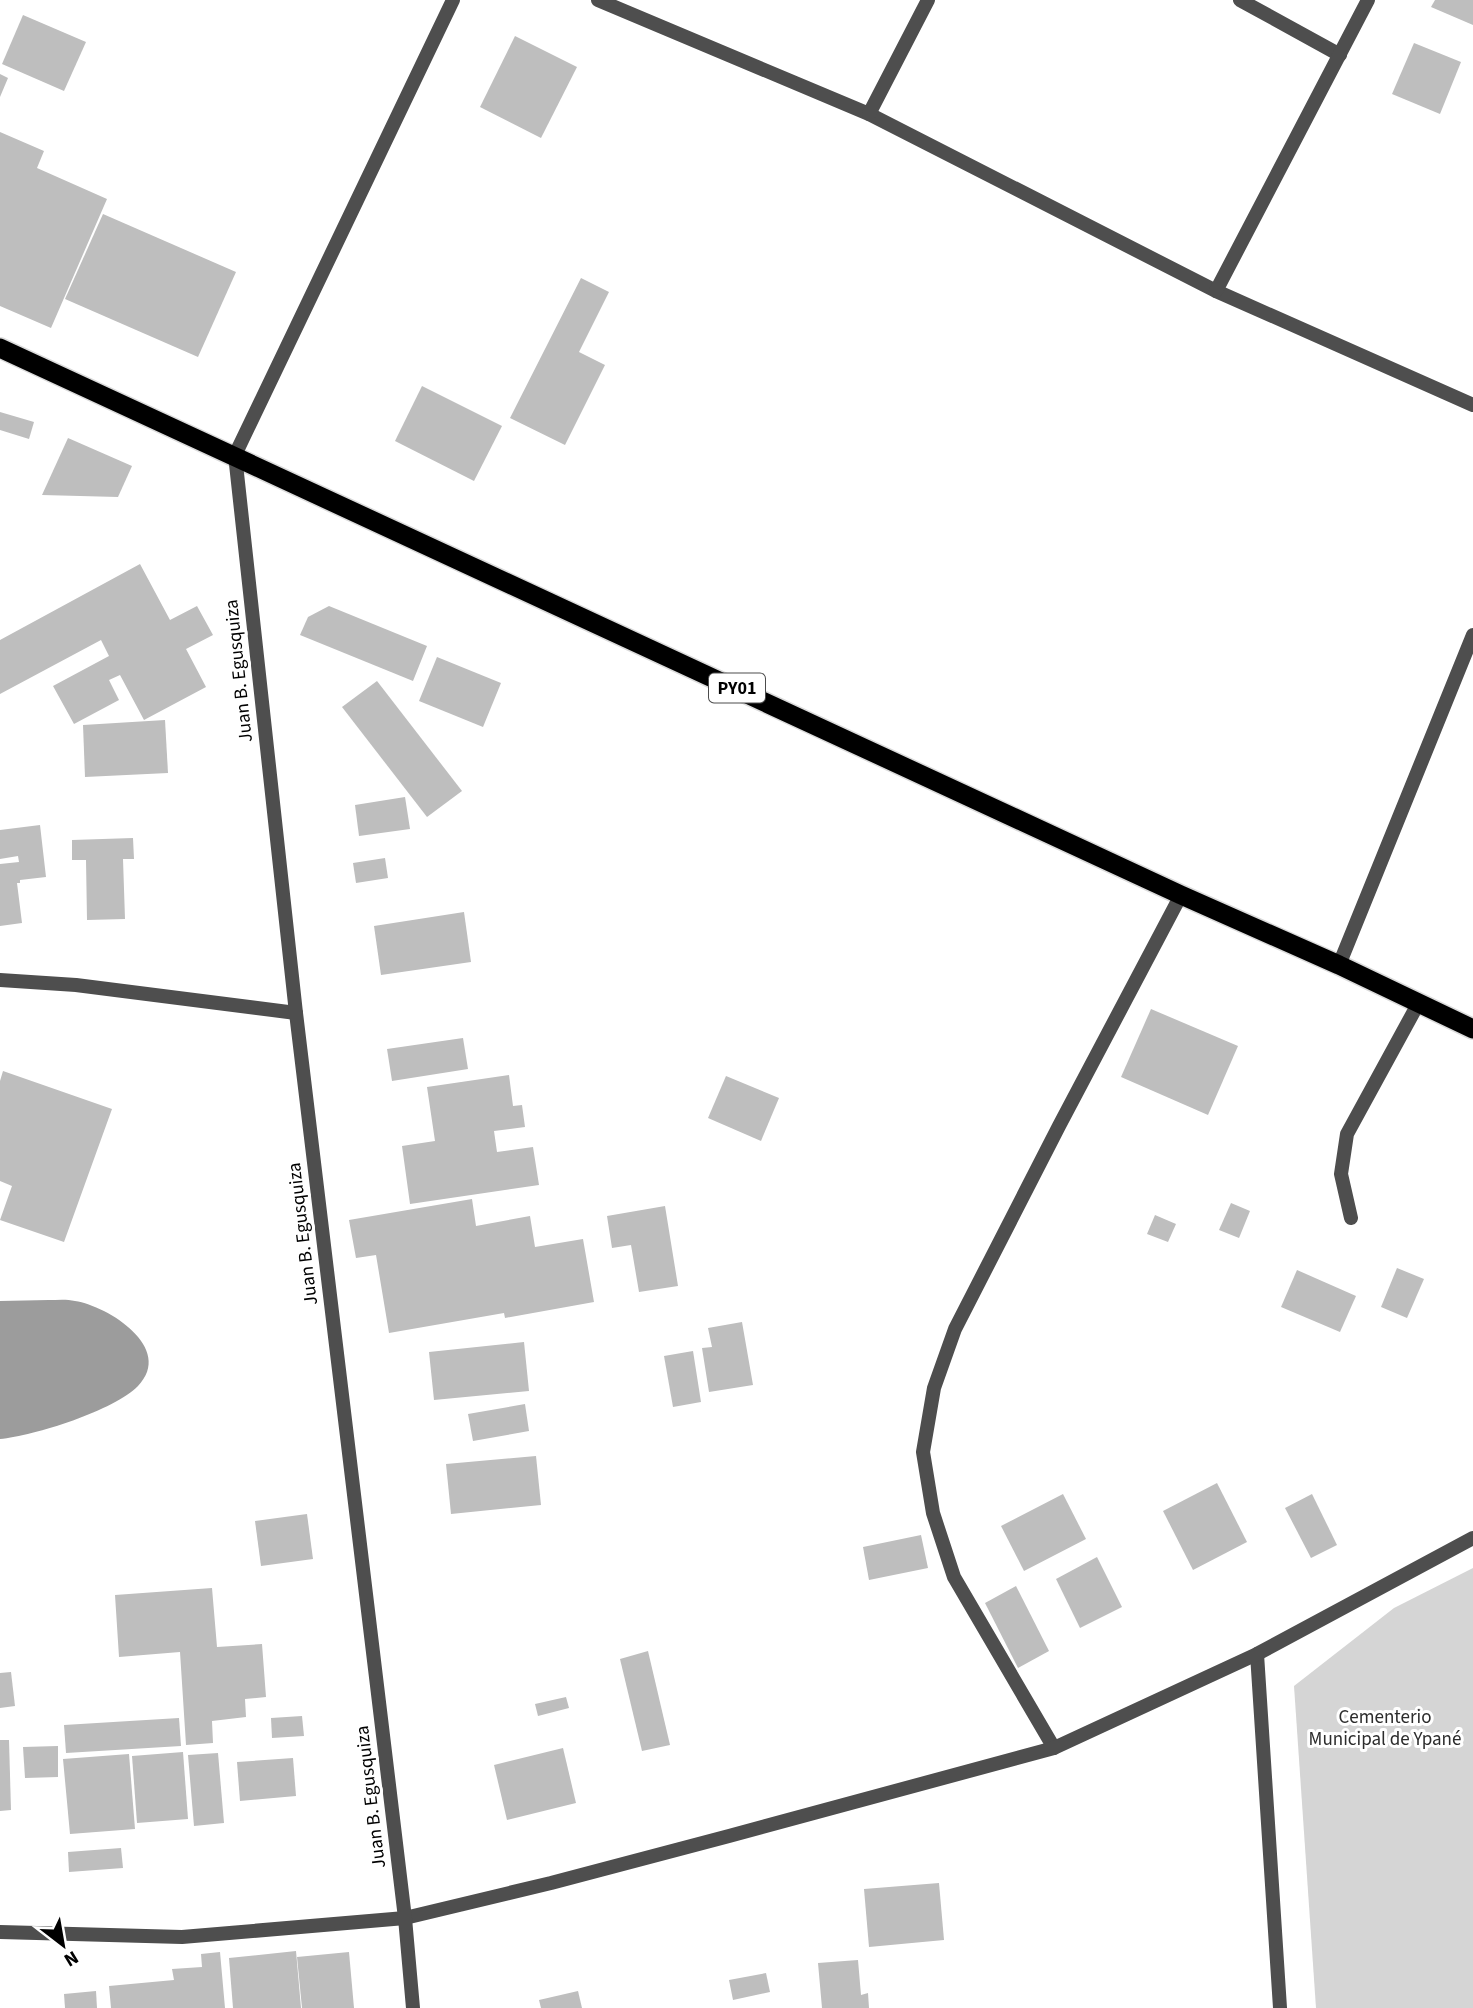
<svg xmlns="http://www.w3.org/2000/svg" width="1473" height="2008" font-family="'Source Sans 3',sans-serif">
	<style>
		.green { fill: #d5d5d5 }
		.water { fill: #9c9c9c }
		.building { fill: #bebebe }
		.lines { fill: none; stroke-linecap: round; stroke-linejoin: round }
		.trunk-casing { stroke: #dbdbdb; stroke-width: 22 }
		.service { stroke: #4e4e4e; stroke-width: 14 }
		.minor { stroke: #4e4e4e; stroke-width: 14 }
		.trunk { stroke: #000; stroke-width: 19 }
		.labels { text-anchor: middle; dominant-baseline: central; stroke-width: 6; stroke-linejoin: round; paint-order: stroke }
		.shield { fill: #fff; stroke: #4c4c4c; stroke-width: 2 }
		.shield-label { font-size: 18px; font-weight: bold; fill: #000 }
		.street-label { font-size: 19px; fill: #000; stroke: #fff }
		.park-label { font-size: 19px; fill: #2c2c2c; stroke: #fff }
	</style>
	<rect width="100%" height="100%" fill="#fff"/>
	<polygon class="green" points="1473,1568 1473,2008 1316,2008 1294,1686 1394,1608"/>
	<path class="water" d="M49 1300C57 1300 67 1299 75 1301 108 1306 175 1348 138 1386 115 1410 34 1436 0 1439V1301Z"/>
	<g class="building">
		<polygon points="1435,0 1473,0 1473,25 1431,7"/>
		<polygon points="23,15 86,42 64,91 2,64"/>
		<polygon points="515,36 577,67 541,138 480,107"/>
		<polygon points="1414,43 1461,62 1440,114 1392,94"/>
		<polygon points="0,74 8,78 0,97"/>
		<polygon points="0,132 44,151 37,168 107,199 51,328 0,306"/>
		<polygon points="103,214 236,272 198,357 65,299"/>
		<polygon points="581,278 609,292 579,352 605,365 565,445 510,418"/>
		<polygon points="422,386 502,426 474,481 395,441"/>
		<polygon points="0,412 34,422 29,439 0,430"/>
		<polygon points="68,438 132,466 118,497 42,495"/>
		<polygon points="140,564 170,620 197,606 213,635 186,649 206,687 144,720 120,675 109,680 119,700 74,724 53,686 109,656 101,640 0,694 0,640"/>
		<polygon points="329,606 427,646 413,681 300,635 308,617"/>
		<polygon points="437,657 501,683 483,727 419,701"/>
		<polygon points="377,681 462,791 427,817 342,707"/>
		<polygon points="165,720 168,773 85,777 83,725"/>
		<polygon points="405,797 410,829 359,836 355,805"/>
		<polygon points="40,825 46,877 20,880 20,883 17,883 22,923 0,926 0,864 19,862 18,856 0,859 0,830"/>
		<polygon points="133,838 134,859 123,859 125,919 87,920 86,860 72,860 72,840"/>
		<polygon points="385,858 388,878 356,883 353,863"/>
		<polygon points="464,912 471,962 381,975 374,926"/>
		<polygon points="1151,1009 1238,1046 1208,1115 1121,1077"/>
		<polygon points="463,1038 468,1069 392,1081 387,1049"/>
		<polygon points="3,1071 112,1109 64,1242 0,1220 12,1186 0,1181 0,1081"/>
		<polygon points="509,1075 513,1106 522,1105 525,1127 494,1131 497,1152 533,1147 539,1185 410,1204 402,1146 435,1141 427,1087"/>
		<polygon points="726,1076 779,1098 761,1141 708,1118"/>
		<polygon points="472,1199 476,1226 530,1216 535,1247 583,1239 594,1302 505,1318 504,1313 389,1333 376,1255 356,1258 349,1220"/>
		<polygon points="1231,1203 1250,1211 1239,1238 1219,1230"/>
		<polygon points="665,1206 678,1286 639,1292 631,1245 612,1248 607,1216"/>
		<polygon points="1155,1215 1176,1224 1168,1242 1147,1234"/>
		<polygon points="1397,1268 1424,1279 1407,1318 1381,1307"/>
		<polygon points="1297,1270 1356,1296 1340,1332 1281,1307"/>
		<polygon points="742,1322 753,1385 709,1392 702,1348 712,1347 708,1328"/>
		<polygon points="524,1342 529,1391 434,1400 429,1352"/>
		<polygon points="693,1351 701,1402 673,1407 664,1356"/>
		<polygon points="525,1404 529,1431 473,1441 468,1414"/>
		<polygon points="536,1456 541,1505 451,1514 446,1464"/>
		<polygon points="1217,1483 1247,1542 1193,1570 1163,1511"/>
		<polygon points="1063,1494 1086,1539 1024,1571 1001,1526"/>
		<polygon points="1312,1494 1337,1545 1311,1558 1285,1508"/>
		<polygon points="307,1514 313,1559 261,1566 255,1521"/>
		<polygon points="921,1535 928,1568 869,1580 863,1547"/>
		<polygon points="1097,1557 1122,1607 1080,1628 1056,1579"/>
		<polygon points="1016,1586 1049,1651 1018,1668 985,1603"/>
		<polygon points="212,1588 217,1647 262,1644 266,1697 245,1699 246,1717 212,1721 213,1743 186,1745 180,1652 119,1657 115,1595"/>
		<polygon points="648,1651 670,1745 642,1751 620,1659"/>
		<polygon points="11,1672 15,1706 0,1708 0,1673"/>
		<polygon points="566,1697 569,1708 538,1716 535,1704"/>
		<polygon points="302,1716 304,1736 272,1738 271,1718"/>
		<polygon points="179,1718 181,1746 66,1753 64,1725"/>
		<polygon points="0,1740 9,1740 11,1810 0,1811"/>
		<polygon points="58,1746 58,1777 25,1778 23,1747"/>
		<polygon points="563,1748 576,1803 507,1820 494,1765"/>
		<polygon points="183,1752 188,1819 137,1823 132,1756"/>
		<polygon points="218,1753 224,1823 194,1826 188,1755"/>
		<polygon points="129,1754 135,1829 70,1834 63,1759"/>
		<polygon points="293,1758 296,1796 240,1801 237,1762"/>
		<polygon points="121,1848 123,1868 69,1872 68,1852"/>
		<polygon points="939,1883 944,1940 869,1947 864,1889"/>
		<polygon points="296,1951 301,2008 233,2008 229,1958"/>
		<polygon points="220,1952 225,2008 111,2008 109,1986 174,1980 172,1969 202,1967 201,1954"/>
		<polygon points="349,1952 354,2008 302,2008 297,1957"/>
		<polygon points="858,1960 861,1995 868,1993 869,2008 822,2008 818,1963"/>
		<polygon points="766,1973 770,1992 733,2000 729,1980"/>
		<polygon points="96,1991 97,2008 65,2008 64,1994"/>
		<polygon points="578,1991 582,2008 541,2008 539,2000"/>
	</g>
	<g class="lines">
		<defs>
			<polyline id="trunk" points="0,348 1181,895 1339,965 1473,1029"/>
		</defs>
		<use href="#trunk" class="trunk-casing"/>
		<polyline class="service" points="1351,1218 1341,1174 1347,1134 1418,1004"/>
		<g class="minor">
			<polyline points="598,0 869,114 1216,291 1473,405"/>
			<polyline points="1240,0 1340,55"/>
			<polyline points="869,114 928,0"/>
			<polyline points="1216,291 1368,0"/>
			<polyline points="1339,965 1473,635"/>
			<polyline points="0,980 76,985 296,1013"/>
			<polyline points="1257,1654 1280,2008"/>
			<polyline points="1054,1748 954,1577 933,1513 923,1452 934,1388 955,1329 1059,1126 1181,895"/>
			<polyline points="0,1932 182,1937 405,1918 551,1883 729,1836 1054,1748 1257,1654 1473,1538"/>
			<polyline points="413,2008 405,1918 296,1013 235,455 453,0"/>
		</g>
		<use href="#trunk" class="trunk"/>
	</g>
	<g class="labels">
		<rect class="shield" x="709" y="673.5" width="56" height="29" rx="5"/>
		<g class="shield-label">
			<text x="737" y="688">PY01</text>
		</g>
		<g class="street-label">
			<text transform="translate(239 671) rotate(-96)">Juan B. Egusquiza</text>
			<text transform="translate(303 1234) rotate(-97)">Juan B. Egusquiza</text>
			<text transform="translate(371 1797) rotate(-97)">Juan B. Egusquiza</text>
		</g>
		<g class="park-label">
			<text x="1385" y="1717">Cementerio<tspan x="1385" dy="22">Municipal de Ypané</tspan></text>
		</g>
	</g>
	<g transform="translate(63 1945) rotate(149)" stroke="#ffffff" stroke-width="5" paint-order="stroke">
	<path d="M0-5L12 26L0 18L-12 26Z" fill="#000000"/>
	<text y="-10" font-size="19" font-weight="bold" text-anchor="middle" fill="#000000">N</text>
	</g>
</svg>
